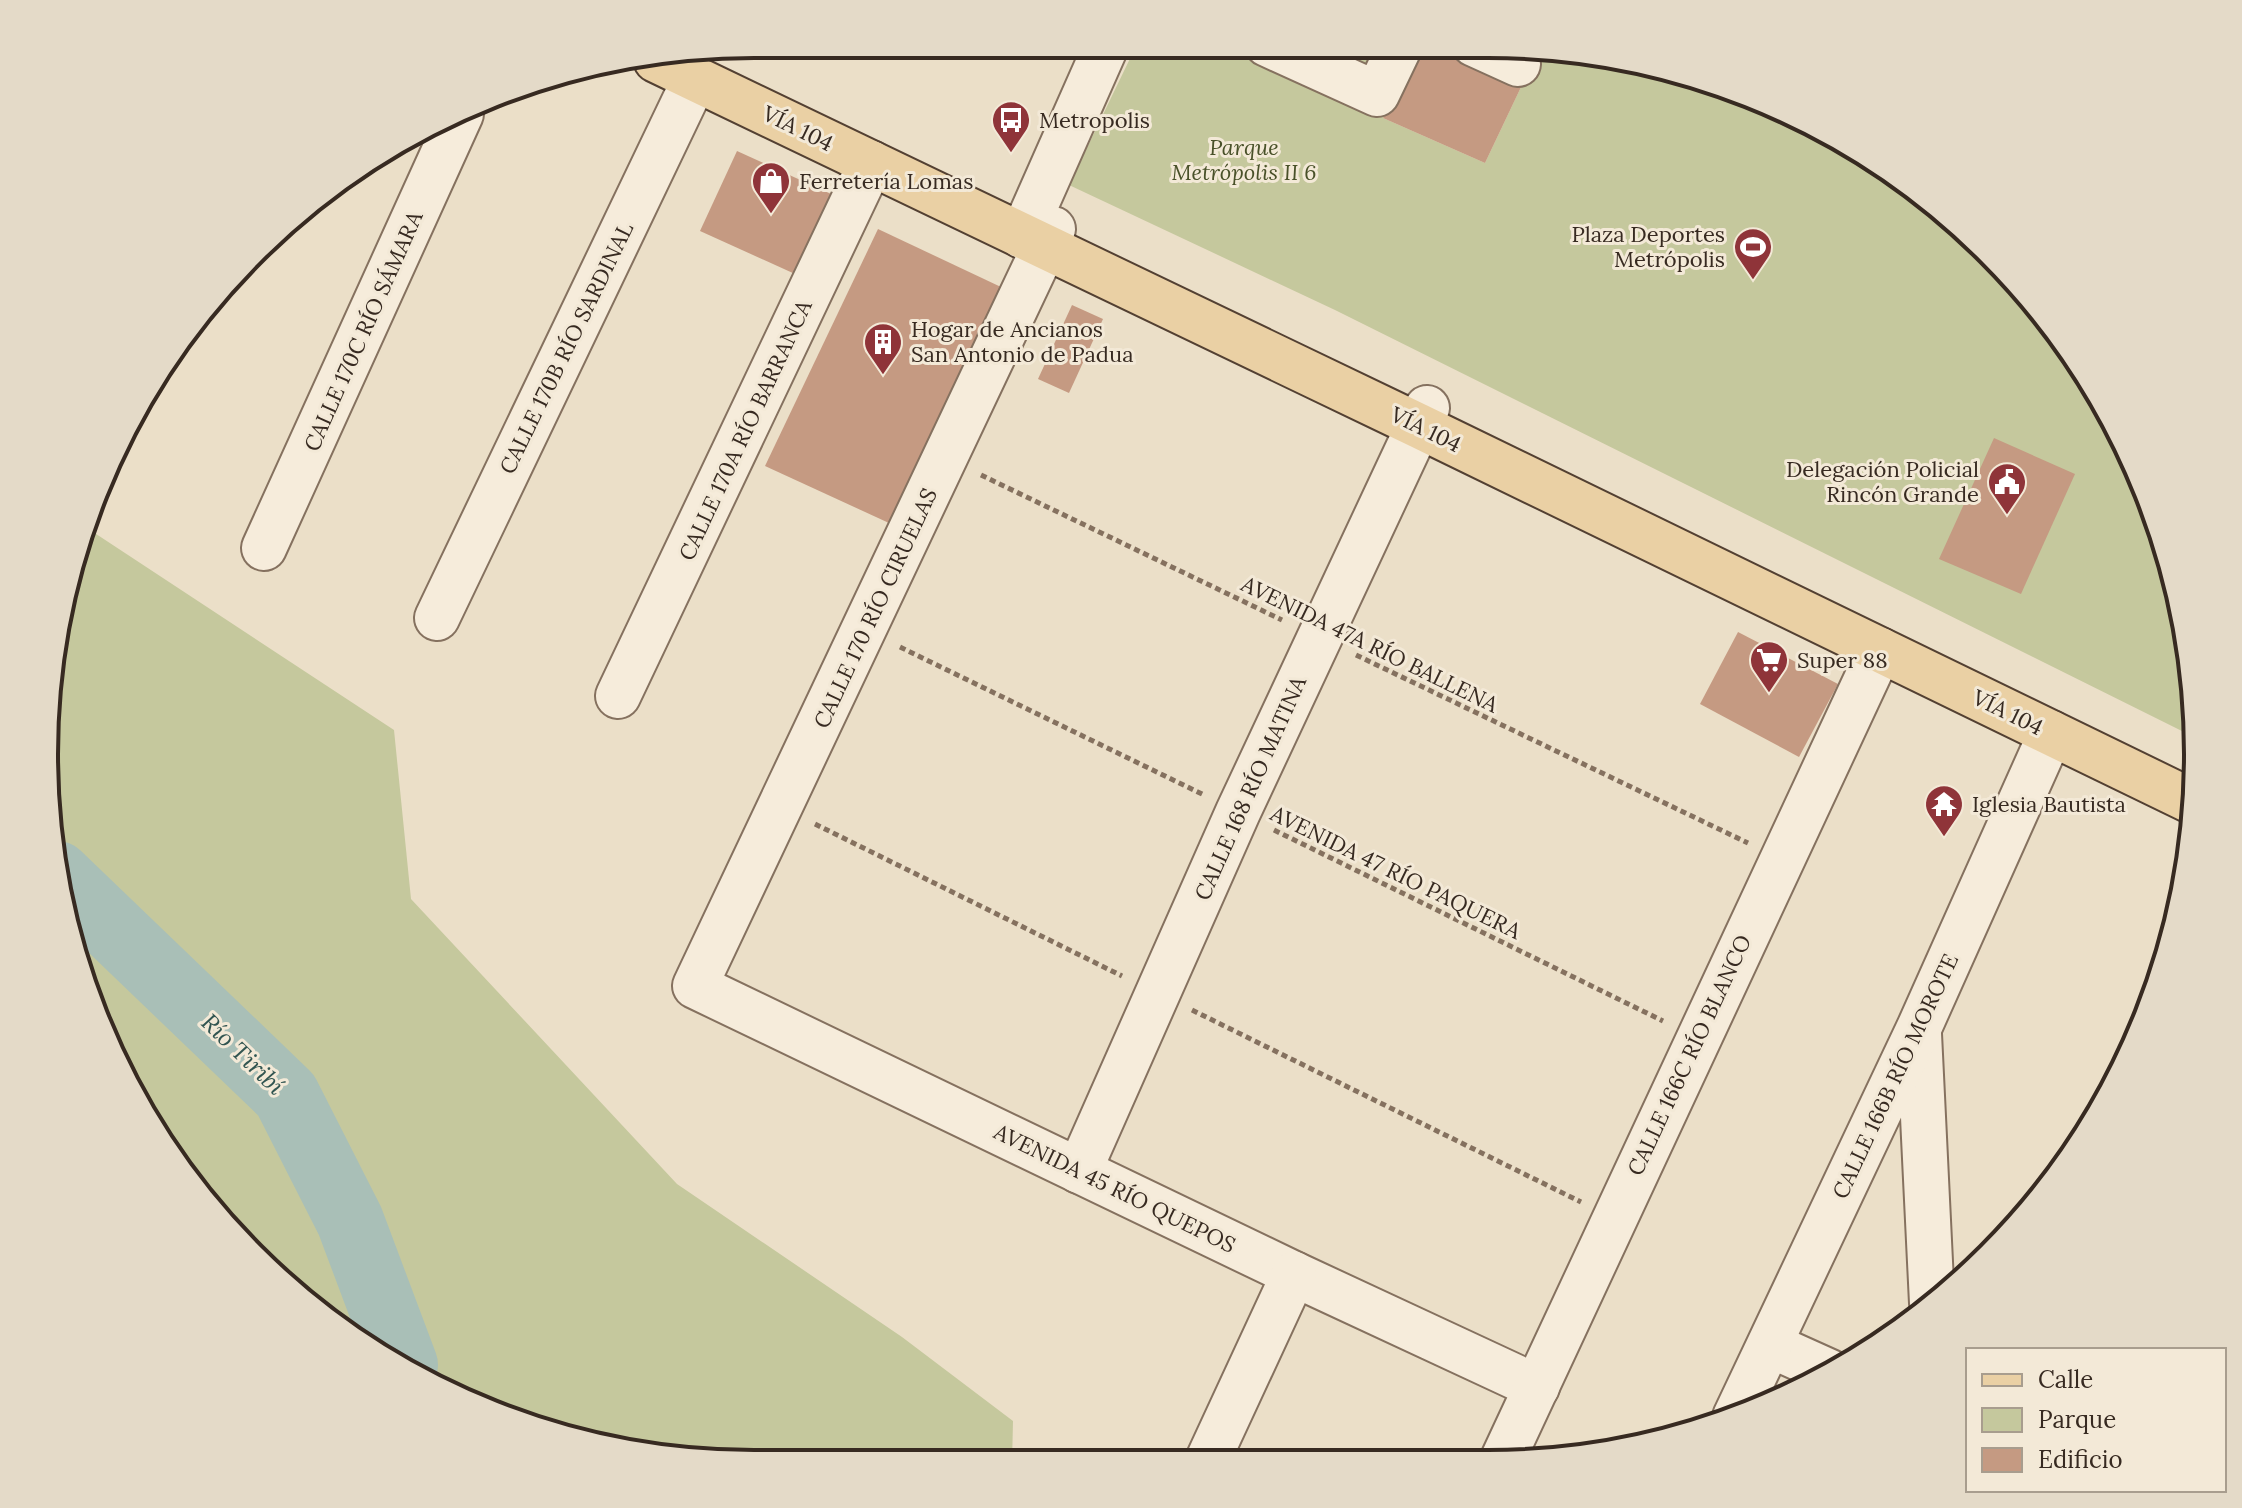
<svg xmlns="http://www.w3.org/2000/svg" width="2242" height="1508" font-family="Lora,serif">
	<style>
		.green { fill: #c5c89d }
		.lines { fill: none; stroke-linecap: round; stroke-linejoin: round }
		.river { stroke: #a9bfb7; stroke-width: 68 }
		.building { fill: #c59a82 }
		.minor-casing { stroke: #85715f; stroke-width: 48 }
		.major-casing { stroke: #534032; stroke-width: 48 }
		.path { stroke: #85715f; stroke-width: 5; stroke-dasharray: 6 4; stroke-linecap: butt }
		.minor { stroke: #f6ecdb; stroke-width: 44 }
		.major { stroke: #ead0a4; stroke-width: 44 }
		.labels { text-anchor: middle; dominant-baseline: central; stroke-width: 6; stroke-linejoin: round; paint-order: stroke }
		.poi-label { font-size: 22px; fill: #372a21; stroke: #f3e9d7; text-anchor: start }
		.street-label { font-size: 22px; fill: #372a21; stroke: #f3e9d7 }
		.park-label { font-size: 22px; font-style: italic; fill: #495129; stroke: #f3e9d7 }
		.water-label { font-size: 24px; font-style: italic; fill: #325551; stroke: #f3e9d7 }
		.rim { fill: none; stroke: #372a21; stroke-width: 4 }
	</style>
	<rect width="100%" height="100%" fill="#ebdfc8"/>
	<g class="green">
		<polygon points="1137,44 1418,44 1383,118 1485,163 1522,85 1433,44 1488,44 1626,58 1802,117 1990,252 2078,359 2144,482 2184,615 2196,738 1335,310 1069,185"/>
		<polygon points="87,528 394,730 411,899 677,1184 902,1337 1013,1421 1012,1464 754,1464 616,1450 440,1391 252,1256 139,1109 58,893 46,707"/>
	</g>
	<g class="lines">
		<polyline class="river" points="57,875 286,1095 350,1221 404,1365"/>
	</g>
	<g class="building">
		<polygon points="1309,44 1353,44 1343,66"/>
		<polygon points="1418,44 1433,44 1522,85 1485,163 1383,118"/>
		<polygon points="737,151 842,199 806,279 700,231"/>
		<polygon points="878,229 1001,287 889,523 765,466"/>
		<polygon points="1072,305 1103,319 1069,393 1038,379"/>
		<polygon points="2077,358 2078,359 2090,381 2071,372"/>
		<polygon points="1994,438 2075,474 2021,594 1939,559"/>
		<polygon points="1738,632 1838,684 1799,757 1700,704"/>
	</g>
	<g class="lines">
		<defs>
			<g id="minor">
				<polyline points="1267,44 1377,94 1401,44"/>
				<polyline points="1474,44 1518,64"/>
				<polyline points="1053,229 695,986 1294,1274 1537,1387"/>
				<polyline points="1022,236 1107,44"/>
				<polyline points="264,548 461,114"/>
				<polyline points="437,618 695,79"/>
				<polyline points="618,696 871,163"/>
				<polyline points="1919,1034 1932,1303"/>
				<polyline points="1079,1171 1238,812 1427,408"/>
				<polyline points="1770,1345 1830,1372"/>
				<polyline points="1735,1417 1919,1028 2051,733"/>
				<polyline points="1501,1463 1880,650"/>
				<polyline points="1206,1464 1294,1274"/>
			</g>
			<polyline id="major" points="656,60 1417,425 2193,802"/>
		</defs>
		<use href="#minor" class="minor-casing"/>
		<use href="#major" class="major-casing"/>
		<g class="path">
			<polyline points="981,475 1282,620"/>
			<polyline points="900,647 1204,795"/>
			<polyline points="1356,655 1748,843"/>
			<polyline points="815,824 1122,976"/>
			<polyline points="1274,830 1663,1021"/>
			<polyline points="1192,1010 1581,1202"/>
		</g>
		<use href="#minor" class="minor"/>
		<use href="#major" class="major"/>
	</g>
	<defs>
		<symbol id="bus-pin" viewBox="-11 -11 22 30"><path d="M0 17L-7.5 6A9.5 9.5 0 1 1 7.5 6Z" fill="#8f3439" stroke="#f3e9d7"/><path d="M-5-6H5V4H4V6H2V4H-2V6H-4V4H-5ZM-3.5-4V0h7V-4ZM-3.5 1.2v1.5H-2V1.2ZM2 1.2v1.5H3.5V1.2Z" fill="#fff"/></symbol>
		<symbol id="shop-pin" viewBox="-11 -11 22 30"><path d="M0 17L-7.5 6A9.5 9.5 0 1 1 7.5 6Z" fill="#8f3439" stroke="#f3e9d7"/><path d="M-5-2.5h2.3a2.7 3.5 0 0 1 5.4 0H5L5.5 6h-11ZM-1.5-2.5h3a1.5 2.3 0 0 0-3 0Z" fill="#fff"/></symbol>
		<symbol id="stadium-pin" viewBox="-11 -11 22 30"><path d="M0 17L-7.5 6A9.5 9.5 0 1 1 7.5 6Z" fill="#8f3439" stroke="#f3e9d7"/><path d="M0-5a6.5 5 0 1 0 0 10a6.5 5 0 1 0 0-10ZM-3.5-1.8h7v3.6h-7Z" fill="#fff"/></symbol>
		<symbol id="building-pin" viewBox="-11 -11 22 30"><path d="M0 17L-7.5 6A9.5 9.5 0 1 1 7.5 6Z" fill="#8f3439" stroke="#f3e9d7"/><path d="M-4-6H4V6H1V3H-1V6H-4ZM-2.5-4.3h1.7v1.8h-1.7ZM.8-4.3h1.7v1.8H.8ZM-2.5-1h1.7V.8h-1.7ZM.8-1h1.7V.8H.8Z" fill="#fff"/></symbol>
		<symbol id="civic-pin" viewBox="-11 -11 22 30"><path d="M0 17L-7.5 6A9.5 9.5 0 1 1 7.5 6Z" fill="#8f3439" stroke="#f3e9d7"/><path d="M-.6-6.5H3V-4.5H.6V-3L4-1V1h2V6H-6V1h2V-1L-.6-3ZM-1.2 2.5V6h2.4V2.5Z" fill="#fff"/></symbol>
		<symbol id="supermarket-pin" viewBox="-11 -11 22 30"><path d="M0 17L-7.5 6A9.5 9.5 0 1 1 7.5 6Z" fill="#8f3439" stroke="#f3e9d7"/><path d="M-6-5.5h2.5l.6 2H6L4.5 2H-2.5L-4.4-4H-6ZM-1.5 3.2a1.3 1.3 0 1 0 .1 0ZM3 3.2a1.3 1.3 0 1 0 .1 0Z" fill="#fff"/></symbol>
		<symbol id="temple-pin" viewBox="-11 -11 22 30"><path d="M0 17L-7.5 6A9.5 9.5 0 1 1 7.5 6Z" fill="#8f3439" stroke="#f3e9d7"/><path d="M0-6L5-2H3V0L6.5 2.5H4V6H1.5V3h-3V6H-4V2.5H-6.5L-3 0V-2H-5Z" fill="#fff"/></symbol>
	</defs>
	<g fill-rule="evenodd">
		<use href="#bus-pin" x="989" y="98" width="44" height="60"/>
		<use href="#shop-pin" x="749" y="159" width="44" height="60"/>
		<use href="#stadium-pin" x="1731" y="225" width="44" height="60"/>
		<use href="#building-pin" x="861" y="320" width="44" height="60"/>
		<use href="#civic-pin" x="1985" y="460" width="44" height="60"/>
		<use href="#supermarket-pin" x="1747" y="638" width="44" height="60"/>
		<use href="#temple-pin" x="1922" y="782" width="44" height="60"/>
	</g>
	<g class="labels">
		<g class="poi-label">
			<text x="1039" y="120">Metropolis</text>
			<text x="799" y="181">Ferretería Lomas</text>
			<text x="1725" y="234" text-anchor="end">Plaza Deportes<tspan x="1725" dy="25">Metrópolis</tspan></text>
			<text x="911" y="329">Hogar de Ancianos<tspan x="911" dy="25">San Antonio de Padua</tspan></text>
			<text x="1979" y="469" text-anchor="end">Delegación Policial<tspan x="1979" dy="25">Rincón Grande</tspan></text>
			<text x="1797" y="660">Super 88</text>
			<text x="1972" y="804">Iglesia Bautista</text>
		</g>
		<g class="street-label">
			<text transform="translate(798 128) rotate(26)">VÍA 104</text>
			<text transform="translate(363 331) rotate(-66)">CALLE 170C RÍO SÁMARA</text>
			<text transform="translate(566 348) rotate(-64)">CALLE 170B RÍO SARDINAL</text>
			<text transform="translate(1426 429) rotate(26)">VÍA 104</text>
			<text transform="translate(745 430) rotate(-65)">CALLE 170A RÍO BARRANCA</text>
			<text transform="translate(875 608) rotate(-65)">CALLE 170 RÍO CIRUELAS</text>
			<text transform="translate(1370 644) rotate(26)">AVENIDA 47A RÍO BALLENA</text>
			<text transform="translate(2008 712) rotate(26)">VÍA 104</text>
			<text transform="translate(1250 788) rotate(-66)">CALLE 168 RÍO MATINA</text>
			<text transform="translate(1396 872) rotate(26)">AVENIDA 47 RÍO PAQUERA</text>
			<text transform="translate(1689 1055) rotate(-65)">CALLE 166C RÍO BLANCO</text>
			<text transform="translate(1895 1076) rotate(-65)">CALLE 166B RÍO MOROTE</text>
			<text transform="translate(1115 1188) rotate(26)">AVENIDA 45 RÍO QUEPOS</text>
		</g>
		<g class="park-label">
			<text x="1244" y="147">Parque<tspan x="1244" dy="25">Metrópolis II 6</tspan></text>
		</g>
		<g class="water-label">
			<text transform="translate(243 1054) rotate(44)">Río Tiribí</text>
		</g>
	</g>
	<path d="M0 0H2242V1508H0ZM754 58H1488A696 696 0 0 1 2184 754V754A696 696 0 0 1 1488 1450H754A696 696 0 0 1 58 754V754A696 696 0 0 1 754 58Z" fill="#e4dac8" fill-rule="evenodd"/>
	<path class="rim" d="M754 58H1488A696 696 0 0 1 2184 754V754A696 696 0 0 1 1488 1450H754A696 696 0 0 1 58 754V754A696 696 0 0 1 754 58Z"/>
	<rect x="1966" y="1348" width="260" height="144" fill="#f3e9d7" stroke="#a89d8e" stroke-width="2"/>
	<rect x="1982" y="1374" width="40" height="12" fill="#ead0a4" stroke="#a89d8e" stroke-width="2"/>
	<text x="2038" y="1388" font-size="24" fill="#372a21">Calle</text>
	<rect x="1982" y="1408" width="40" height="24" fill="#c5c89d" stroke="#a89d8e" stroke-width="2"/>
	<text x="2038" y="1428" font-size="24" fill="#372a21">Parque</text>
	<rect x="1982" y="1448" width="40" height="24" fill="#c59a82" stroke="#a89d8e" stroke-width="2"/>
	<text x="2038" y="1468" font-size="24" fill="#372a21">Edificio</text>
</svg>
